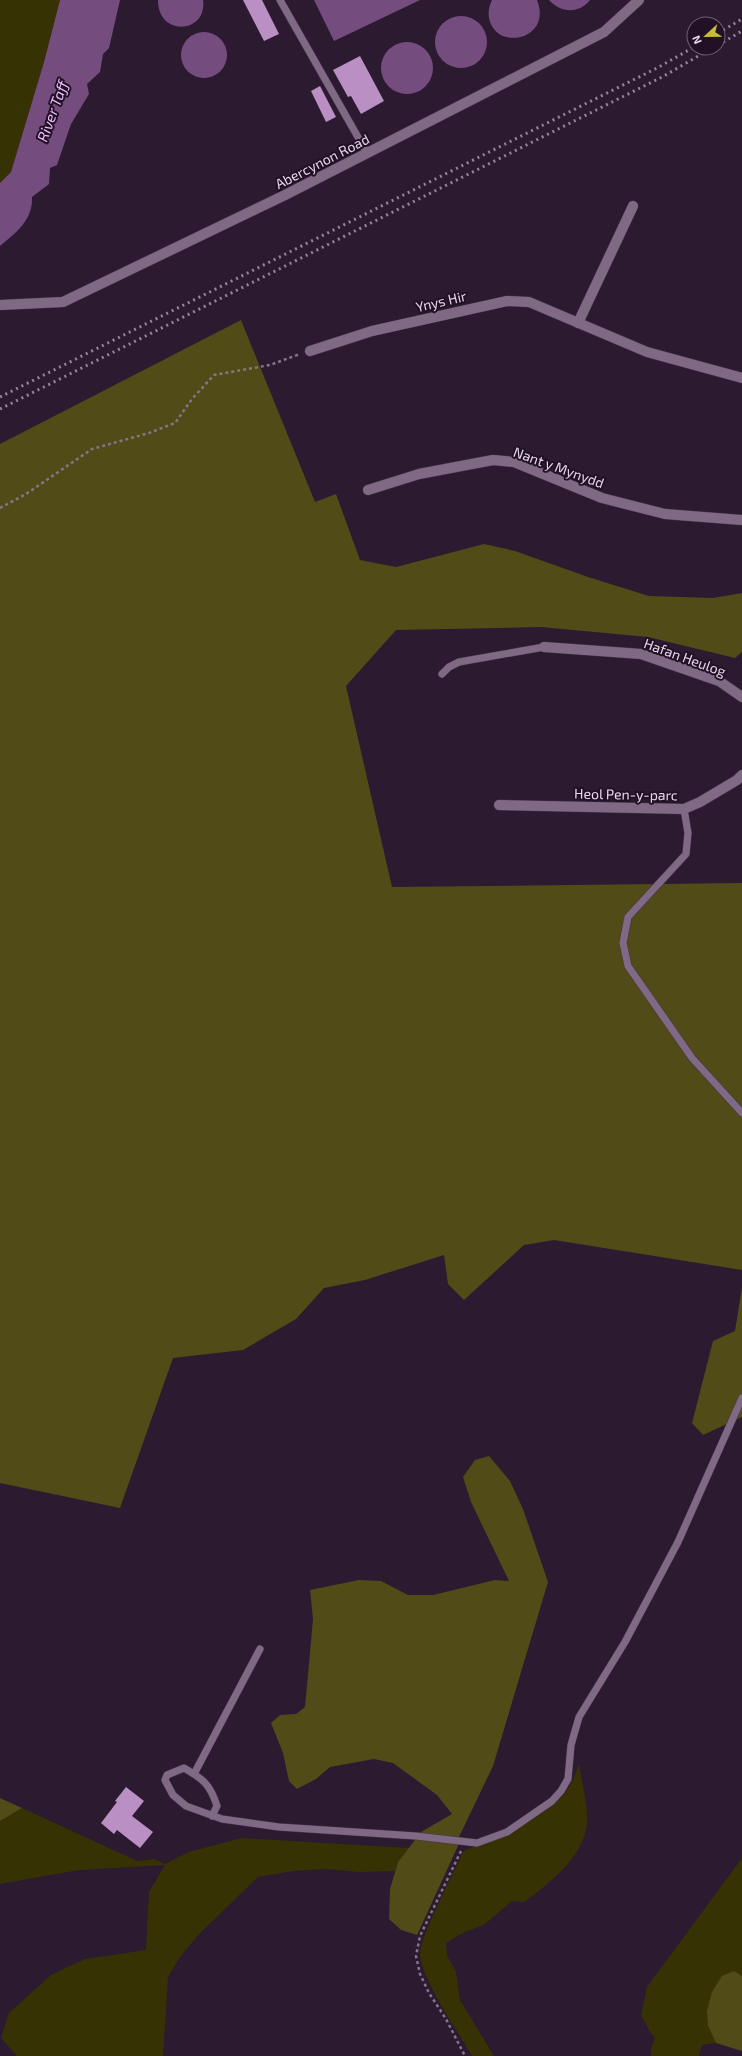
<svg xmlns="http://www.w3.org/2000/svg" width="742" height="2056" font-family="'Exo 2',sans-serif">
	<style>
		.green { fill: #373203 }
		.forest { fill: #504b17 }
		.water { fill: #744d7e }
		.building { fill: #b98fc4 }
		.lines { fill: none; stroke-linecap: round; stroke-linejoin: round }
		.service-casing { stroke: #46374b; stroke-width: 8 }
		.minor-casing { stroke: #46374b; stroke-width: 11 }
		.tertiary-casing { stroke: #46374b; stroke-width: 11 }
		.path { stroke: #857589; stroke-width: 2.5; stroke-dasharray: 3 3; stroke-linecap: butt }
		.service { stroke: #7f6985; stroke-width: 7 }
		.minor { stroke: #7f6985; stroke-width: 10 }
		.tertiary { stroke: #7f6985; stroke-width: 10 }
		.rail { stroke: #958598; stroke-width: 3; stroke-dasharray: 2 4; stroke-linecap: butt }
		.labels { text-anchor: middle; dominant-baseline: central; stroke-width: 4; stroke-linejoin: round; paint-order: stroke }
		.street-label { font-size: 14px; fill: #e5d8e8; stroke: #221027 }
		.water-label { font-size: 15px; font-style: italic; fill: #edbefa; stroke: #221027 }
	</style>
	<rect width="100%" height="100%" fill="#2c1a31"/>
	<g class="green">
		<polygon points="0,0 60,0 44,62 11,172 0,183"/>
		<path d="M579 1764C581 1780 589 1810 587 1825 582 1858 549 1884 524 1902L512 1901 485 1924 461 1934 446 1943 447 1955 456 1972 460 2000 494 2056H472C458 2032 423 1981 420 1956 418 1941 455 1870 463 1852 471 1846 477 1847 485 1843 504 1834 551 1809 564 1794 572 1785 575 1774 579 1764Z"/>
		<polygon points="22,1808 137,1861 154,1859 165,1864 189,1852 241,1838 409,1848 398,1862 395,1871 359,1872 326,1869 293,1871 258,1877 200,1933 180,1957 168,1977 163,2056 17,2056 1,2038 9,2013 51,1975 85,1959 146,1950 149,1892 165,1865 79,1870 0,1884 0,1821"/>
		<polygon points="742,1858 742,1976 734,1971 708,2026 716,2043 702,2045 699,2056 651,2056 651,2048 655,2038 649,2030 641,2015 647,1987"/>
	</g>
	<g class="forest">
		<polygon points="241,320 315,502 336,494 360,560 396,567 484,544 515,551 588,577 649,596 713,598 742,593 742,652 735,658 648,637 541,627 396,630 346,686 392,887 742,883 742,1270 554,1240 524,1245 464,1300 448,1284 444,1255 365,1280 324,1288 296,1319 243,1350 173,1358 120,1508 0,1483 0,444"/>
		<polygon points="742,1287 742,1417 703,1435 692,1423 713,1341 735,1331"/>
		<polygon points="489,1456 510,1481 523,1509 548,1582 493,1766 459,1837 458,1846 417,1935 401,1930 389,1919 390,1889 398,1862 421,1832 452,1814 437,1795 393,1763 374,1759 330,1767 316,1779 297,1789 289,1781 283,1753 271,1723 280,1715 296,1714 305,1707 313,1619 310,1590 359,1580 381,1581 408,1595 433,1595 495,1580 509,1581 471,1502 463,1477 475,1460"/>
		<polygon points="0,1798 22,1808 0,1821"/>
		<polygon points="734,1971 742,1976 742,2051 716,2043 708,2026 707,2011 712,1992 722,1976"/>
	</g>
	<g class="water">
		<path d="M60 0H120L109 48 103 54 100 72 87 84 89 94 71 124 57 165 50 168 49 184 32 197C33 220 16 233 0 246V183L11 172 44 62Z"/>
		<path d="M158 0H203C208 33 158 38 158 0Z"/>
		<polygon points="314,0 420,0 334,41"/>
		<path d="M492 0H537C553 40 495 52 489 18 488 12 489 6 492 0Z"/>
		<path d="M549 0H590C579 14 560 13 549 0Z"/>
		<circle cx="461" cy="42" r="26"/>
		<circle cx="204" cy="55" r="23"/>
		<circle cx="407" cy="68" r="26"/>
	</g>
	<g class="building">
		<polygon points="243,0 262,0 279,34 264,41"/>
		<polygon points="360,56 384,101 361,114 351,96 348,97 333,70"/>
		<polygon points="320,86 336,117 326,122 311,91"/>
		<polygon points="126,1787 144,1801 132,1816 153,1832 140,1848 117,1830 114,1834 101,1823 117,1802 115,1801"/>
	</g>
	<g class="lines">
		<defs>
			<g id="service">
				<polyline points="280,0 367,153"/>
				<polyline points="442,674 449,667 459,662 544,647"/>
				<polyline points="684,809 688,833 686,854 628,917 623,943 628,966 692,1058 742,1113"/>
				<polyline points="194,1774 260,1649"/>
				<path d="M212 1816 217 1806C210 1784 203 1779 184 1768L167 1775 165 1780 173 1795 186 1806 222 1819 279 1827 416 1836 477 1843 507 1832 552 1801 561 1791 568 1779 571 1745 579 1717 625 1642 678 1542 742 1398"/>
			</g>
			<g id="minor">
				<polyline points="578,323 633,206"/>
				<polyline points="310,351 372,331 507,301 529,302 647,352 742,378"/>
				<polyline points="368,490 419,474 493,460 514,462 602,498 665,514 742,520"/>
				<polyline points="544,647 641,654 719,681 742,697"/>
				<polyline points="499,805 684,809 700,802 737,780 742,775"/>
			</g>
			<polyline id="tertiary" points="0,305 63,302 285,195 604,32 639,0"/>
		</defs>
		<use href="#service" class="service-casing"/>
		<use href="#minor" class="minor-casing"/>
		<use href="#tertiary" class="tertiary-casing"/>
		<g class="path">
			<polyline points="0,508 26,494 92,449 149,433 175,423 192,399 214,375 270,365 300,354"/>
			<polyline points="461,1851 420,1936 416,1956 420,1974 429,1993 446,2019 465,2056"/>
		</g>
		<use href="#service" class="service"/>
		<use href="#minor" class="minor"/>
		<use href="#tertiary" class="tertiary"/>
		<g class="rail">
			<polyline points="718,33 742,19"/>
			<polyline points="718,45 742,31"/>
			<polyline points="0,397 659,67 694,47"/>
			<polyline points="0,409 664,76 712,48"/>
		</g>
	</g>
	<g class="labels">
		<g class="street-label">
			<text transform="translate(322 161) rotate(-27)">Abercynon Road</text>
			<text transform="translate(441 301) rotate(-13)">Ynys Hir</text>
			<text transform="translate(559 467) rotate(20)">Nant y Mynydd</text>
			<text transform="translate(685 657) rotate(20)">Hafan Heulog</text>
			<text transform="translate(626 794) rotate(1)">Heol Pen-y-parc</text>
		</g>
		<g class="water-label">
			<text transform="translate(52 111) rotate(-70)">River Taff</text>
		</g>
	</g>
	<g transform="translate(706 36) rotate(248)"><circle r="19" fill="#221027" stroke="#706074"/>
	<path d="M0-3L7 15L0 10L-7 15Z" fill="#c8bb3b"/>
	<text y="-6" font-size="11" font-weight="bold" text-anchor="middle" fill="#e5d8e8">N</text>
	</g>
</svg>
